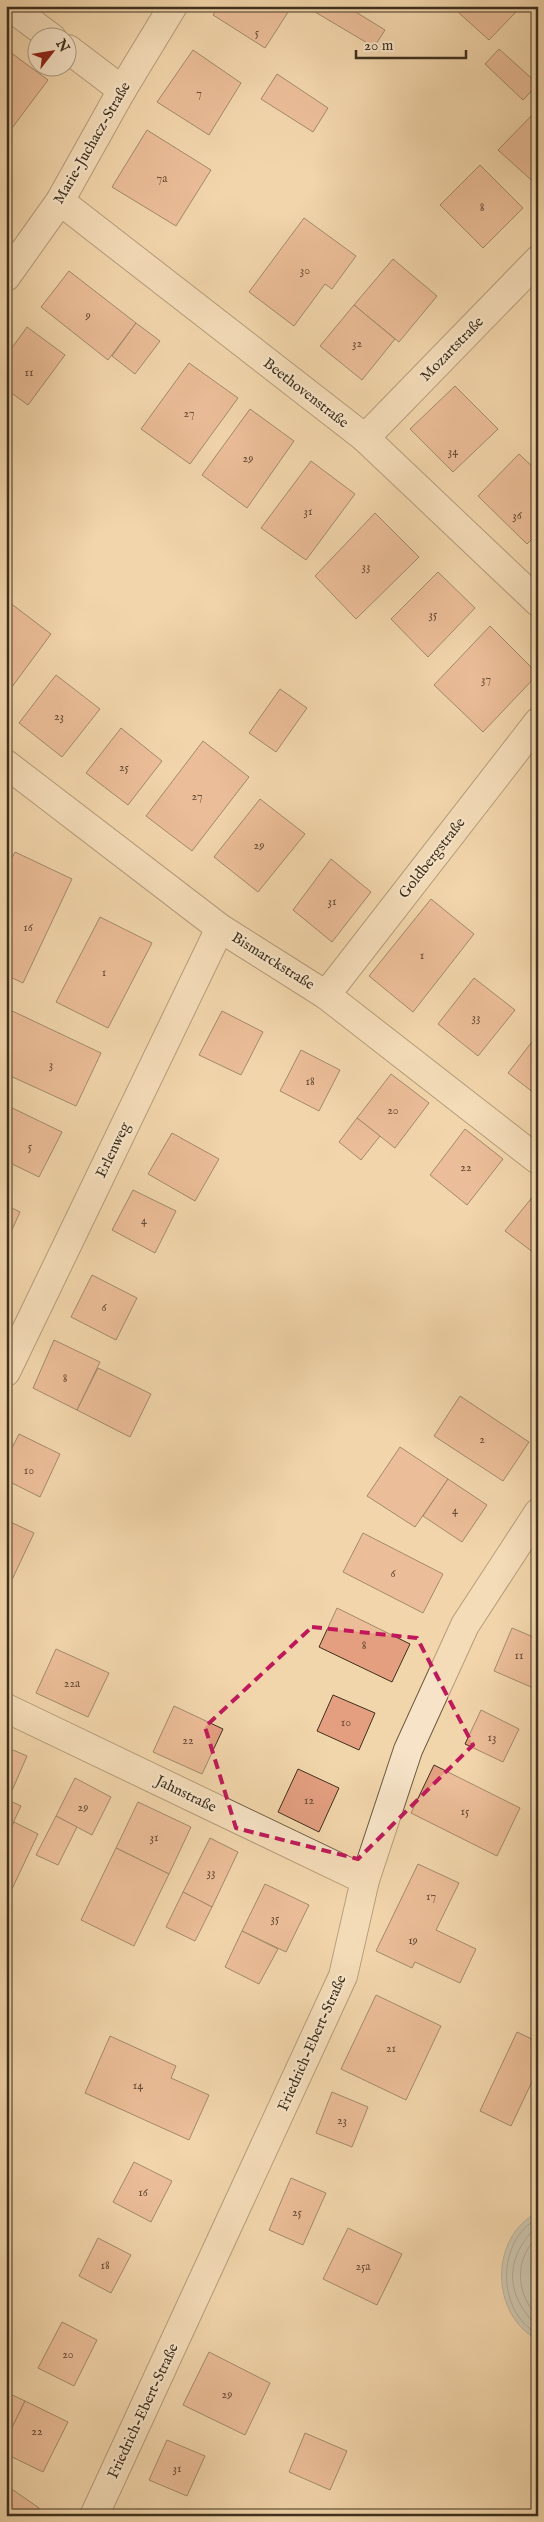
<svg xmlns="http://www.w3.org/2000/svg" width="544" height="2522" font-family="'IM FELL English',serif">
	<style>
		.water { fill: #a2b6b6; stroke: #7a8079 }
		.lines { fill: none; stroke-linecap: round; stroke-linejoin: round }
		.shore { stroke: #70736a; stroke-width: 1 }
		.building { fill: #e39f80; stroke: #3e301e }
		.street-casing { stroke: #6b5a41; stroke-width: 30 }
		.street { stroke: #f7e4c8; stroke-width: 28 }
		.marked { fill: none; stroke: #c2185b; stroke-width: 4; stroke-dasharray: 10 6; stroke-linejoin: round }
		.labels { text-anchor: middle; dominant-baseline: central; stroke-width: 4.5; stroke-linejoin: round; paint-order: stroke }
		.number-label { font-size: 12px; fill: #674c36 }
		.street-label { font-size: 15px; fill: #3e301e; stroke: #f7e4c8 }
	</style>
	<rect width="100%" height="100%" fill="#f2d6ab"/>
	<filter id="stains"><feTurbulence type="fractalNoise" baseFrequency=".004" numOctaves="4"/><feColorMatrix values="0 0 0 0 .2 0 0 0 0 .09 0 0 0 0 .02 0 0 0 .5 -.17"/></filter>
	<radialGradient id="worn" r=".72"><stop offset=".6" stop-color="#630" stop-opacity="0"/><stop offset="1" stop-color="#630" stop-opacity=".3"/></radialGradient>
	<path class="water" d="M538 2212V2340C490 2315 489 2237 538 2212Z"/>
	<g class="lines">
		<g class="shore">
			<path d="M538 2218C496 2240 496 2312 538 2334"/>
			<path d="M538 2225C504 2258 504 2294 538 2327"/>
			<path d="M538 2236C514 2259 515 2293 538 2317"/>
		</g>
	</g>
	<g class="building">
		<polygon points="219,6 292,6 265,48 213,15"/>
		<polygon points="305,6 346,6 385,30 374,47"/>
		<polygon points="465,6 510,6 516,12 489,40 459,13"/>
		<polygon points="499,49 538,84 523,100 485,64"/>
		<polygon points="193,50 241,83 209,135 157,102"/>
		<polygon points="10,52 48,80 9,132 6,130 6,57"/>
		<polygon points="277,74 328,108 313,132 261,99"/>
		<polygon points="536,111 538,113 538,186 498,150"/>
		<polygon points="147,130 211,170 176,226 112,187"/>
		<polygon points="480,165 523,208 483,248 440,205"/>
		<polygon points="304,218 356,256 332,289 325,284 294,326 249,292"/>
		<polygon points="393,259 437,296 399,342 354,305"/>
		<polygon points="69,271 136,323 108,360 41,307"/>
		<polygon points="354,305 395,339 362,380 320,346"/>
		<polygon points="136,323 160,341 135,374 112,356"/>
		<polygon points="27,327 65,355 28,405 6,389 6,356"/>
		<polygon points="189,363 238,398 190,464 141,429"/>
		<polygon points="455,386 498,429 453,472 410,429"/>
		<polygon points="250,409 294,441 247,508 202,475"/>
		<polygon points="519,454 538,472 538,533 527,544 478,496"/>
		<polygon points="311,461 355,494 306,560 261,528"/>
		<polygon points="375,513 419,557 356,619 315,576"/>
		<polygon points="438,572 475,608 428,657 391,619"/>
		<polygon points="9,602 51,634 6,695 6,605"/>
		<polygon points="490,626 538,674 483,732 434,685"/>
		<polygon points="56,675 100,709 62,757 19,723"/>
		<polygon points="280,689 307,708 276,752 249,733"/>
		<polygon points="121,728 162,761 128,805 86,773"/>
		<polygon points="203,741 249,777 192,851 146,816"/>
		<polygon points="260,799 305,834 258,892 214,857"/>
		<polygon points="15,852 72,879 23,983 6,975 6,870"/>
		<polygon points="331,859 371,892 332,942 293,910"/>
		<polygon points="431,899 474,934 413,1012 369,976"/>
		<polygon points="100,917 152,943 108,1028 56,1002"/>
		<polygon points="474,978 515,1010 478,1056 438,1024"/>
		<polygon points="6,1008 101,1053 76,1106 6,1074"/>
		<polygon points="222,1011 263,1032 241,1075 199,1055"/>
		<polygon points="538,1034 538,1096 508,1073"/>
		<polygon points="301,1050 340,1070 319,1111 280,1091"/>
		<polygon points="391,1074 429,1103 395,1148 357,1118"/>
		<polygon points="6,1105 62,1132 39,1177 6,1161"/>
		<polygon points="357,1118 380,1136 361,1160 339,1142"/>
		<polygon points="465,1129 503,1159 467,1205 430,1175"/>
		<polygon points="172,1133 219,1159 195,1201 148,1174"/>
		<polygon points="133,1190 176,1211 155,1253 112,1230"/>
		<polygon points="538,1190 538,1256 505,1231"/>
		<polygon points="6,1205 20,1212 6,1243"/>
		<polygon points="92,1275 137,1298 116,1340 71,1317"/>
		<polygon points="54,1340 100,1362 77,1410 33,1388"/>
		<polygon points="98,1368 151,1394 130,1437 77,1410"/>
		<polygon points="460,1396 529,1442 503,1481 434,1436"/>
		<polygon points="19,1434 60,1454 40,1497 6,1480 6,1460"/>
		<polygon points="400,1447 448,1479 415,1527 367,1496"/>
		<polygon points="448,1479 487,1505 462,1542 423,1516"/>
		<polygon points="6,1520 34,1533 10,1584 6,1582"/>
		<polygon points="363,1533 443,1574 423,1613 343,1572"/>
		<polygon points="337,1608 410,1644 392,1682 319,1647"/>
		<polygon points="512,1628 538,1639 538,1690 494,1671"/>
		<polygon points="56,1649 109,1673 88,1717 36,1693"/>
		<polygon points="333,1695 375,1713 359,1750 317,1731"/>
		<polygon points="174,1706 223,1729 202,1774 153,1752"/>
		<polygon points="481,1710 519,1729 503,1762 465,1744"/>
		<polygon points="6,1747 27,1756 8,1800 6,1799"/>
		<polygon points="434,1765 520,1808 497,1856 411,1813"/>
		<polygon points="298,1769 339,1788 319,1832 278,1812"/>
		<polygon points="75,1778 111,1797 92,1835 56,1816"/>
		<polygon points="6,1799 21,1806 6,1838"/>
		<polygon points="138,1802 191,1827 169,1874 116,1848"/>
		<polygon points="56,1816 77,1827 58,1865 36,1855"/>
		<polygon points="14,1822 38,1834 11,1891 6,1889 6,1838"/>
		<polygon points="210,1838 238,1852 212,1907 183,1892"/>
		<polygon points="116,1848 169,1874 134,1946 81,1920"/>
		<polygon points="418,1864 459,1883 436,1930 476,1949 460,1983 415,1962 412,1968 376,1951"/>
		<polygon points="265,1884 309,1905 286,1952 242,1931"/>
		<polygon points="183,1892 212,1907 195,1941 166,1927"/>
		<polygon points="242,1931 278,1949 259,1984 225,1967"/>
		<polygon points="376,1995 441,2026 406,2100 341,2069"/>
		<polygon points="517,2032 538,2042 538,2069 511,2126 480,2111"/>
		<polygon points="110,2036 176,2066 171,2078 209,2095 189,2140 85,2093"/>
		<polygon points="332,2092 368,2107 352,2147 316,2133"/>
		<polygon points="134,2162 172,2181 151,2222 113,2202"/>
		<polygon points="291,2178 326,2193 303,2245 269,2230"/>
		<polygon points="348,2228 402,2254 377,2305 323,2279"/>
		<polygon points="98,2238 131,2255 111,2293 79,2276"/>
		<polygon points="62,2322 97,2340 74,2386 38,2368"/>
		<polygon points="209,2352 270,2383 245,2435 183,2405"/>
		<polygon points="6,2392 25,2401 6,2440"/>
		<polygon points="25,2401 68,2422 43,2472 6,2454 6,2440"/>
		<polygon points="305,2433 347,2451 330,2490 289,2472"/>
		<polygon points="167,2440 205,2456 187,2496 149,2480"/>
		<polygon points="6,2485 39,2508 33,2516 6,2516"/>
	</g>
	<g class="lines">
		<defs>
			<g id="street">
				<polyline points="9,6 52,38"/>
				<polyline points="68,49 122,90"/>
				<polyline points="60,201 365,438 538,602"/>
				<polyline points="6,277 60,201 122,90 173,6"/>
				<polyline points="365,438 538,260"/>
				<polyline points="6,764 220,928 326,995 538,1160"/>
				<polyline points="326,995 538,722"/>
				<polyline points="6,1372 220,928"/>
				<polyline points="6,1708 365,1880"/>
				<polyline points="94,2516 343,1976 365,1880 408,1750 465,1625 538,1513"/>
			</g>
		</defs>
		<use href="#street" class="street-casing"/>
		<use href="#street" class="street"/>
	</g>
	<path d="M0 0H544V2522H0ZM312 1627 417 1638 473 1745 358 1859 236 1828 205 1727Z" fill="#f2d6ab" fill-opacity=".55" fill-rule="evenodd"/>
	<path class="marked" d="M312 1627 417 1638 473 1745 358 1859 236 1828 205 1727Z"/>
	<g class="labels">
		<g class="number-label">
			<text x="257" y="32">5</text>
			<text x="199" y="93">7</text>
			<text x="162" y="178">7a</text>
			<text x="482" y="207">8</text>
			<text x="305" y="270">30</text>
			<text x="88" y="315">9</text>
			<text x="357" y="343">32</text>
			<text x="29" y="372">11</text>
			<text x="189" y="413">27</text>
			<text x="453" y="451">34</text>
			<text x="248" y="458">29</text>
			<text x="308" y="511">31</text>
			<text x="517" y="515">36</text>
			<text x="366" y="566">33</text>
			<text x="433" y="614">35</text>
			<text x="486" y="679">37</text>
			<text x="59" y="716">23</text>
			<text x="124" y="767">25</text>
			<text x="197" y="796">27</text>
			<text x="259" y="845">29</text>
			<text x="332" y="901">31</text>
			<text x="28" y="927">16</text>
			<text x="422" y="955">1</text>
			<text x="104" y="972">1</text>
			<text x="476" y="1017">33</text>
			<text x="51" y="1064">3</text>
			<text x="310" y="1081">18</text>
			<text x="393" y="1110">20</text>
			<text x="30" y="1146">5</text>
			<text x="466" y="1167">22</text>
			<text x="144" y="1220">4</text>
			<text x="104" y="1307">6</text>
			<text x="65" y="1378">8</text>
			<text x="482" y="1439">2</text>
			<text x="29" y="1470">10</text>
			<text x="455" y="1510">4</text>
			<text x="393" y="1573">6</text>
			<text x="364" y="1645">8</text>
			<text x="519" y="1655">11</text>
			<text x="72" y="1683">22a</text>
			<text x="346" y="1722">10</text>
			<text x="492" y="1737">13</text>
			<text x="188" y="1740">22</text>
			<text x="309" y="1800">12</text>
			<text x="83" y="1807">29</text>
			<text x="465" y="1811">15</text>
			<text x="154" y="1837">31</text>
			<text x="211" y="1872">33</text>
			<text x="431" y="1896">17</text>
			<text x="275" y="1918">35</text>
			<text x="413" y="1940">19</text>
			<text x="391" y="2048">21</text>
			<text x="138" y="2085">14</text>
			<text x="342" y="2120">23</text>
			<text x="143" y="2192">16</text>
			<text x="297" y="2212">25</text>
			<text x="105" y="2265">18</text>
			<text x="363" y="2266">25a</text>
			<text x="68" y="2354">20</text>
			<text x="227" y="2394">29</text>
			<text x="37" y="2431">22</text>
			<text x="177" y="2468">31</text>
		</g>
		<g class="street-label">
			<text transform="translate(92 143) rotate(-60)">Marie-Juchacz-Straße</text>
			<text transform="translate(452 349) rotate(-46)">Mozartstraße</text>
			<text transform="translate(306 393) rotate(38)">Beethovenstraße</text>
			<text transform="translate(432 858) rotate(-52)">Goldbergstraße</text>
			<text transform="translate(273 961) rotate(32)">Bismarckstraße</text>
			<text transform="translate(113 1150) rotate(-64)">Erlenweg</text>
			<text transform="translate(186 1794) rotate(26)">Jahnstraße</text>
			<text transform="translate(312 2043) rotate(-66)">Friedrich-Ebert-Straße</text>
			<text transform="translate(143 2411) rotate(-65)">Friedrich-Ebert-Straße</text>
		</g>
	</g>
	<rect width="544" height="2522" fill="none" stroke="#f2d6ab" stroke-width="25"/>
	<rect x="8" y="8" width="529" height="2507" fill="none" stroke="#3e301e" stroke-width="2.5"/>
	<rect x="12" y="12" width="519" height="2497" fill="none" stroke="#3e301e"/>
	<g transform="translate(52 52) rotate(59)"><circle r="24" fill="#f7e4c8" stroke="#ad9c84"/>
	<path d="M0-4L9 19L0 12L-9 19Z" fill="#8f2418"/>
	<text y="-8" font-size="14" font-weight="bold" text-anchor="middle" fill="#3e301e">N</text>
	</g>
	<path d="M356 50v8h110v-8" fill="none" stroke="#3e301e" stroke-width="2.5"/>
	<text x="364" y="50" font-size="15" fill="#3e301e" stroke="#f7e4c8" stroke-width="4" paint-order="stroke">20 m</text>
	<rect width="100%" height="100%" filter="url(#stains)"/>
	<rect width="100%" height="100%" fill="url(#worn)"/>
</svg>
